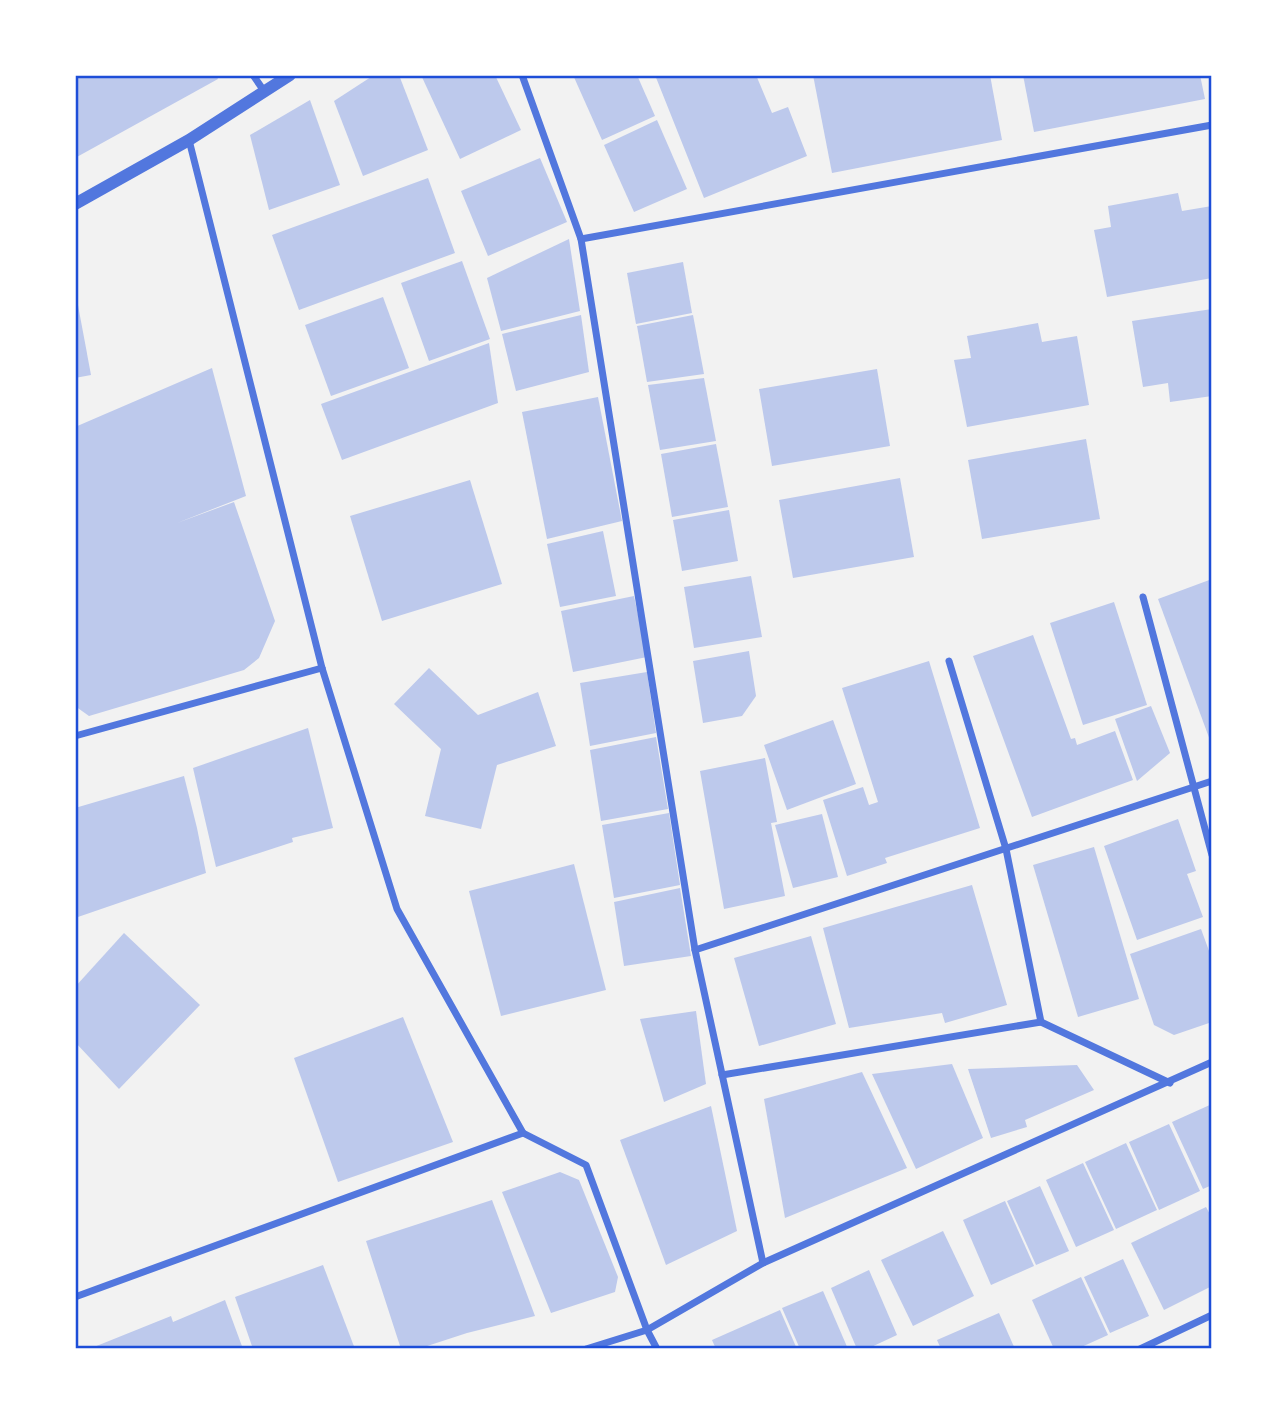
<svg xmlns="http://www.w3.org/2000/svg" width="1287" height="1424" font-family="Raleway,sans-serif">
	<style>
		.building { fill: #bdc9ec }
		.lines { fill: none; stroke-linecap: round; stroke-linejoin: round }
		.minor { stroke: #5277de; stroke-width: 7 }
		.tertiary { stroke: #5277de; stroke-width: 12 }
		.neatline { fill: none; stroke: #1d4ed8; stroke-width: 2.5 }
	</style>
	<rect width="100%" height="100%" fill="#f2f2f2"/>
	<g class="building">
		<polygon points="75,75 216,75 218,79 75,158"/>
		<polygon points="374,75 399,75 428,150 363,176 334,101"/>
		<polygon points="421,75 495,75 521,130 460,159"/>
		<polygon points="573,75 637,75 655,116 602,140"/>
		<polygon points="655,75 756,75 772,113 788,107 807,156 704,198"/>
		<polygon points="813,75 990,75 1002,140 832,173"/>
		<polygon points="1023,75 1200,75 1205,99 1034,132"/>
		<polygon points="310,100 340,185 269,210 250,135"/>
		<polygon points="657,120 687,189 634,212 604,145"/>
		<polygon points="540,158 567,222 488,256 461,191"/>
		<polygon points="428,178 455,253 299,310 272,235"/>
		<polygon points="1178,193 1182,211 1212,206 1212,278 1107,297 1094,230 1111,227 1108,206"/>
		<polygon points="569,239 580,311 501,331 487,278"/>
		<polygon points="462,261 490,339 429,361 401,283"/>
		<polygon points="683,262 692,313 636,324 627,273"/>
		<polygon points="75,289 91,375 75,378"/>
		<polygon points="383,297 409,368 331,396 305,325"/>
		<polygon points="1212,309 1212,396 1170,402 1168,383 1143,387 1132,321"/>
		<polygon points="581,315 589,372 516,391 502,334"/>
		<polygon points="693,315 704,374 647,382 637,326"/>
		<polygon points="1038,323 1042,342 1077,336 1089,405 967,427 954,360 971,358 967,336"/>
		<polygon points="489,343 498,403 342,460 321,404"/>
		<polygon points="212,368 246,496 177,523 234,502 275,621 259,658 244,670 89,716 75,706 75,427"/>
		<polygon points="877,369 890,446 772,466 759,389"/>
		<polygon points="704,378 716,441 660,450 648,385"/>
		<polygon points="598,397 622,521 547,539 522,412"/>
		<polygon points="1086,439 1100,519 982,539 968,460"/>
		<polygon points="716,444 728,507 672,517 661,454"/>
		<polygon points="900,478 914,557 793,578 779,500"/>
		<polygon points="470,480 502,584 382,621 350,516"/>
		<polygon points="729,510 738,561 682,571 673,520"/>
		<polygon points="603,531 616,596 560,607 547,544"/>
		<polygon points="751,576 762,637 694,648 684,587"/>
		<polygon points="1212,579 1212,743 1211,743 1158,599"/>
		<polygon points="634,596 647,657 573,672 561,611"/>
		<polygon points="1114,602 1147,705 1083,725 1050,623"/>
		<polygon points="1033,635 1071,739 1075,738 1077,745 1115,731 1133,780 1032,817 973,656"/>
		<polygon points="749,651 756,696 742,716 703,723 693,661"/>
		<polygon points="929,661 980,828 885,858 887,863 847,876 823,800 863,787 869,805 878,802 842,688"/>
		<polygon points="429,668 478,715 538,692 556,746 497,765 481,829 425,816 441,749 394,704"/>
		<polygon points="647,672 656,733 590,746 580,683"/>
		<polygon points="1151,706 1170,753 1137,781 1115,719"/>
		<polygon points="833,720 856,784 787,810 764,745"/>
		<polygon points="308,728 333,828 292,838 293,842 216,867 193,768"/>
		<polygon points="656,737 668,809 601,821 590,750"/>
		<polygon points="765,758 777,822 771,823 785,896 724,909 700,771"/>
		<polygon points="184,776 197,828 206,873 75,918 75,808"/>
		<polygon points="669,813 680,885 614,898 602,825"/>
		<polygon points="822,814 838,877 793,888 775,825"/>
		<polygon points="1178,819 1196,871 1187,874 1203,917 1137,940 1104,846"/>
		<polygon points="1094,847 1139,999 1078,1017 1033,865"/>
		<polygon points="574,864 606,990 501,1016 469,891"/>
		<polygon points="972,885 1007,1005 945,1023 942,1013 849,1028 823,928"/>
		<polygon points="680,888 691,956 624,966 614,902"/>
		<polygon points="1201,929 1212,959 1212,1022 1174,1035 1154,1025 1130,954"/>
		<polygon points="124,933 200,1005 119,1089 75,1042 75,987"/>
		<polygon points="811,936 836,1024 759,1046 734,958"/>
		<polygon points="696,1011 706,1084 664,1102 640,1019"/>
		<polygon points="403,1017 453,1142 338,1182 294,1058"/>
		<polygon points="952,1064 983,1138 916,1169 872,1074"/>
		<polygon points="1077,1065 1094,1090 1025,1120 1027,1127 991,1138 968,1069"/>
		<polygon points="862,1072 907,1168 785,1218 764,1099"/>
		<polygon points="1212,1104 1212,1185 1203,1189 1172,1122"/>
		<polygon points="711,1106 737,1231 666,1265 620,1140"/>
		<polygon points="1169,1124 1200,1191 1159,1210 1129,1142"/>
		<polygon points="1126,1143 1157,1210 1116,1229 1085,1162"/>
		<polygon points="1083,1163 1114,1230 1076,1247 1046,1180"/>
		<polygon points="560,1172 579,1180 618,1277 615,1292 551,1313 502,1192"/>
		<polygon points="1040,1186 1069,1251 1036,1265 1007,1201"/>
		<polygon points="492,1200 535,1316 467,1333 418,1349 401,1349 366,1241"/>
		<polygon points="1005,1201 1034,1266 991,1285 963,1220"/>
		<polygon points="1206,1207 1212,1218 1212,1286 1164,1310 1131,1243"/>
		<polygon points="943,1231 974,1296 913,1326 881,1260"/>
		<polygon points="1123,1259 1149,1316 1110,1333 1084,1277"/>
		<polygon points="323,1265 355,1349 253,1349 235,1297"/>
		<polygon points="869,1270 897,1335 867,1349 857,1349 831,1288"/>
		<polygon points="1081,1277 1108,1335 1077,1349 1054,1349 1032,1300"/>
		<polygon points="823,1291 848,1349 800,1349 782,1308"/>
		<polygon points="225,1300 243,1349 89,1349 171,1316 173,1322"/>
		<polygon points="780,1310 797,1349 716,1349 712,1340"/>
		<polygon points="999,1313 1015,1349 941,1349 937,1340"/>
	</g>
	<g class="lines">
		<g class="minor">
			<polyline points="253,75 264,91"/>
			<polyline points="522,75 581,239 695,950 763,1263"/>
			<polyline points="189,140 322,668 397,909 523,1133 586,1165 647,1330 657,1349"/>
			<polyline points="581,239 1212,125"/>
			<polyline points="1143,597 1212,855"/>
			<polyline points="949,661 1006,849 1041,1022"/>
			<polyline points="75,736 322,668"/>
			<polyline points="695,950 1212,781"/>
			<polyline points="722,1075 1041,1022 1170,1083"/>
			<polyline points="75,1297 523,1133"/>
			<polyline points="586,1349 647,1330 763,1263 1212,1062"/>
			<polyline points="1140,1349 1212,1315"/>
		</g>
		<polyline class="tertiary" points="75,204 189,140 290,75"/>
	</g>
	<rect width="1287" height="1424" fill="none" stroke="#ffffff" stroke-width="154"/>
	<rect x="77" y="77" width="1133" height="1270" class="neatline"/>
</svg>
